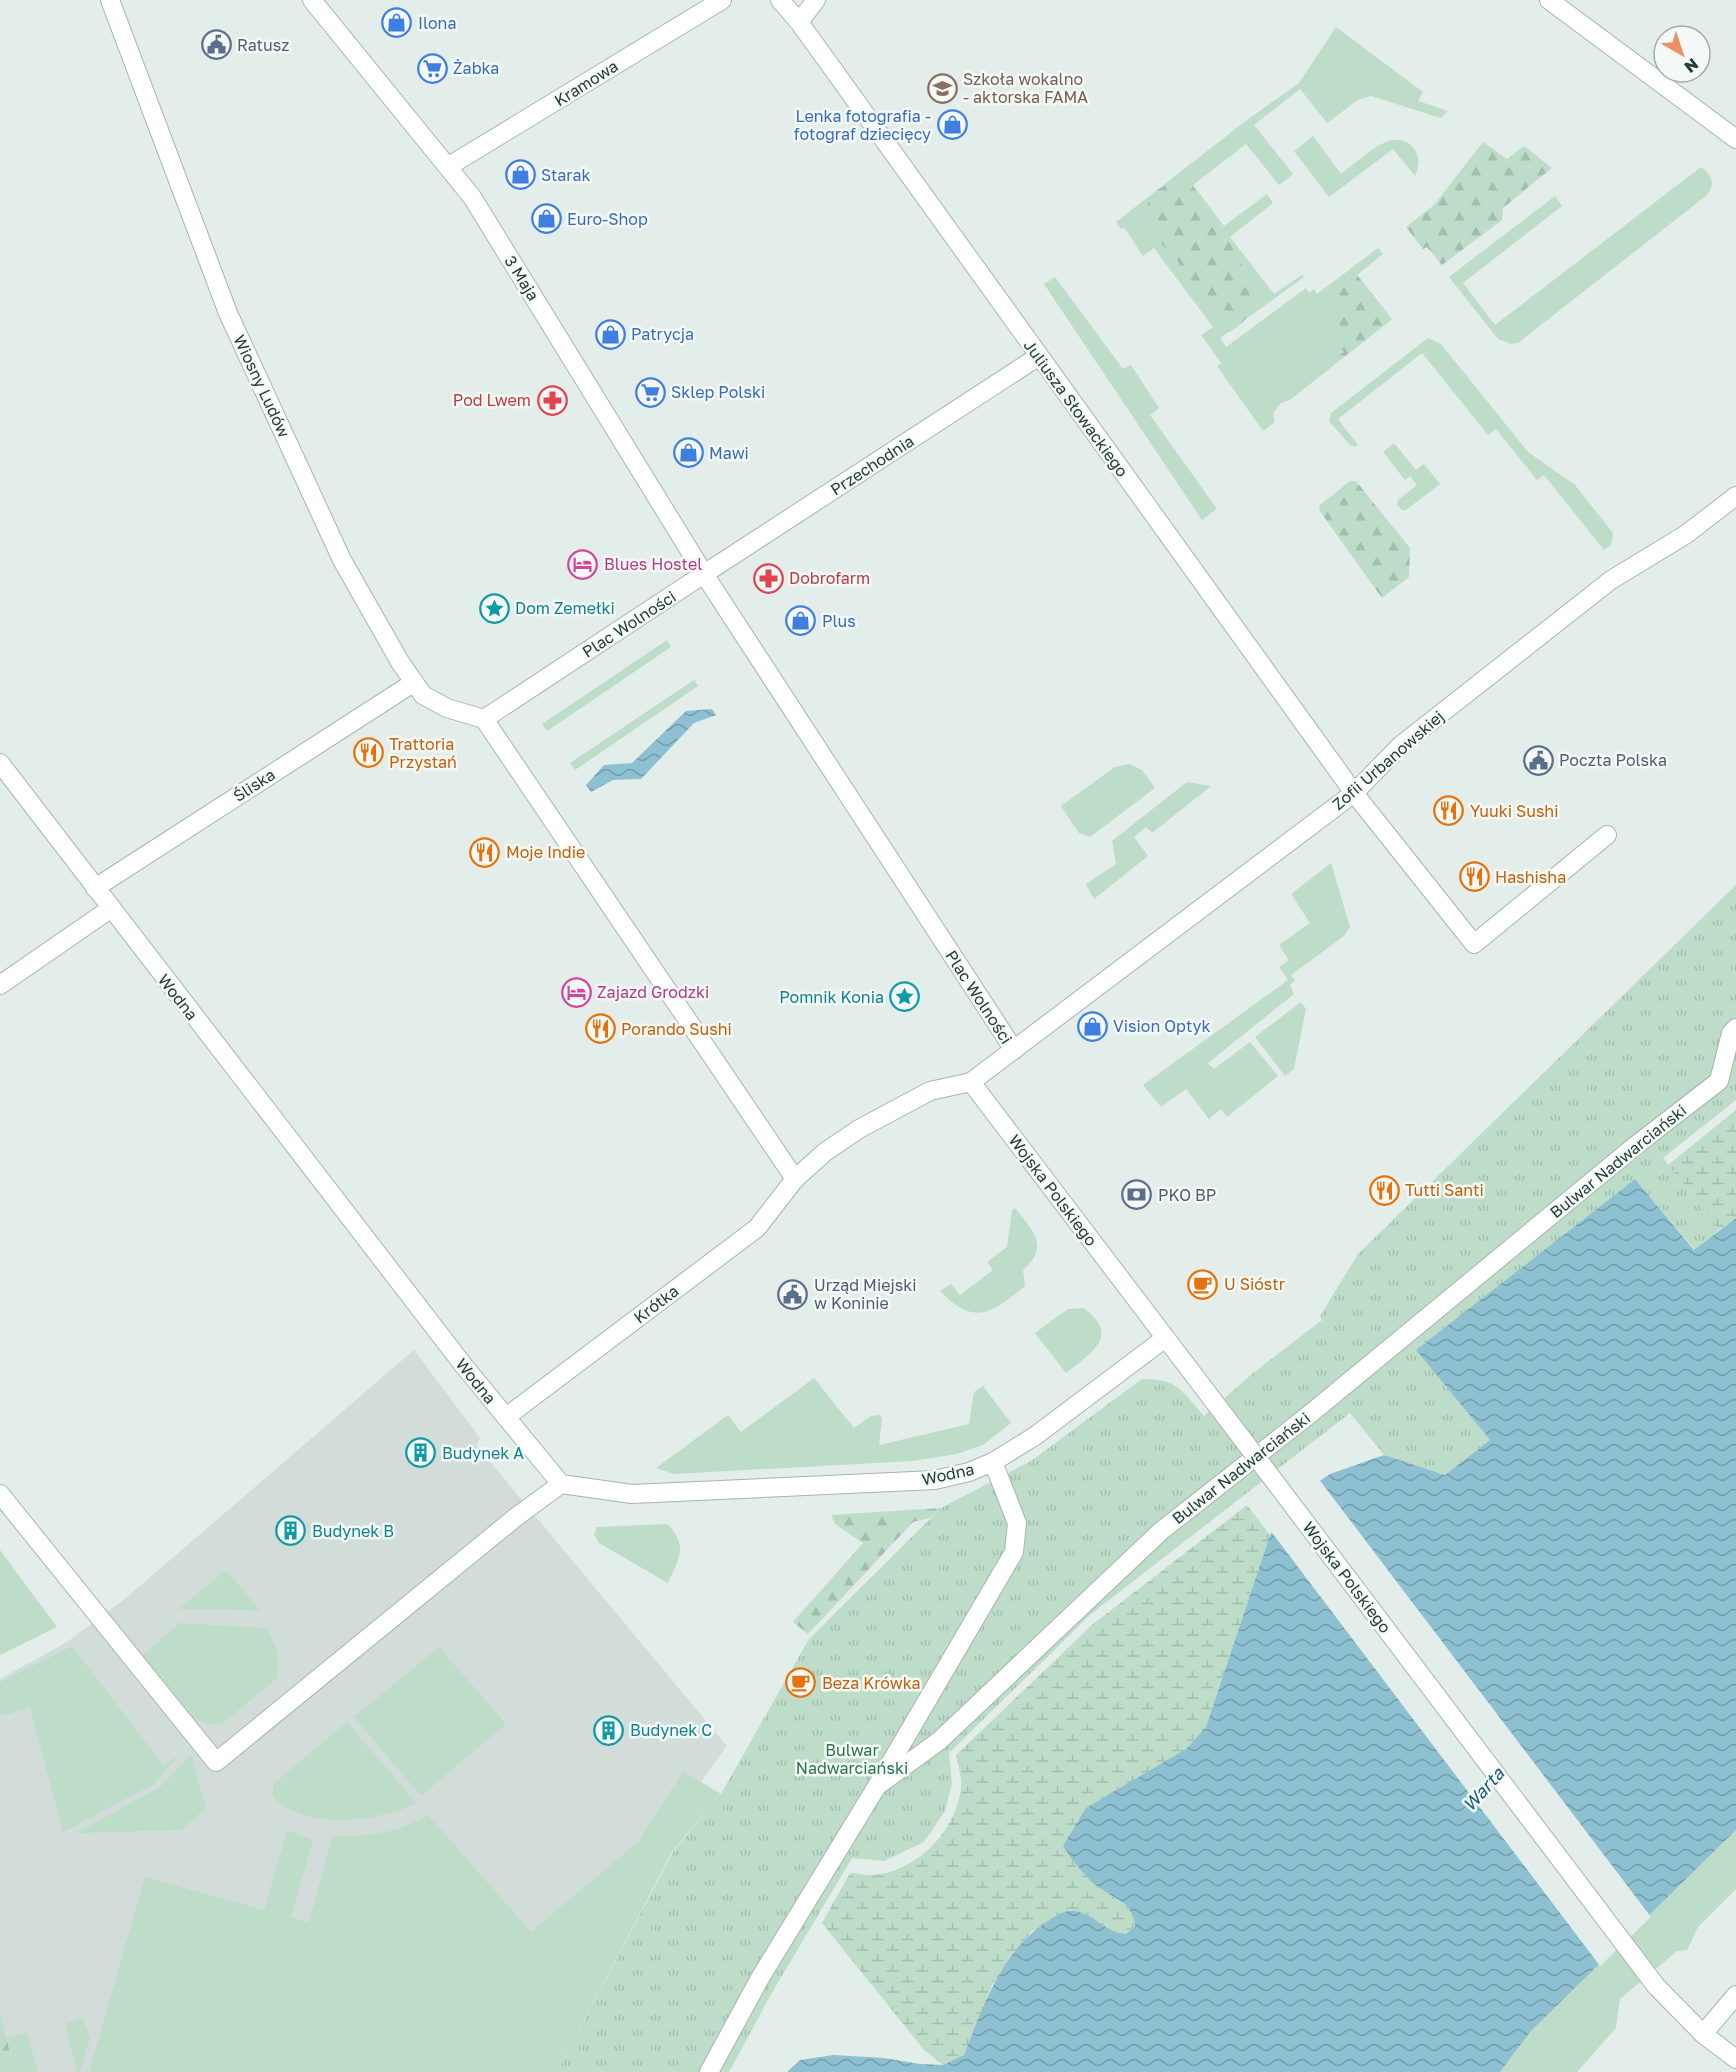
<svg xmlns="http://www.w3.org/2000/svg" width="1736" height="2072" font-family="'Golos Text',sans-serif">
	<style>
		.built { fill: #d2ddd9 }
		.grass { fill: #bdddc9 }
		.forest { fill: url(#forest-firs) }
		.wetland { fill: url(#wetland-marsh) }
		.park { fill: url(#park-tufts) }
		.water { fill: url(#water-waves) }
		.pier { fill: #e3ede9 }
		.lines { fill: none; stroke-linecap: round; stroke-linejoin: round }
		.service-casing { stroke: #a6b5b1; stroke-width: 20 }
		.pedestrian-casing { stroke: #a6b5b1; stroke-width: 20 }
		.minor-casing { stroke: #a6b5b1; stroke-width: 20 }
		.service { stroke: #fff; stroke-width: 18 }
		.pedestrian { stroke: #fff; stroke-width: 18 }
		.minor { stroke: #fff; stroke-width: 18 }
		.minor-bridge-casing { stroke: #a6b5b1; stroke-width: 20; stroke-linecap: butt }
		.minor-bridge { stroke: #fff; stroke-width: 18 }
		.labels { text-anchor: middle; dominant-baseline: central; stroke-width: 5; stroke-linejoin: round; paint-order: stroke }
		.shop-label { font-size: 16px; fill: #366cbe; stroke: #f4f9f7; text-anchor: start }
		.service-label { font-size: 16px; fill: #4e5e75; stroke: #f4f9f7; text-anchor: start }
		.education-label { font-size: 16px; fill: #785e54; stroke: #f4f9f7; text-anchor: start }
		.street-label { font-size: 16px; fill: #233e39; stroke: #f4f9f7 }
		.health-label { font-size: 16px; fill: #be3a42; stroke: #f4f9f7; text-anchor: end }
		.hotel-label { font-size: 16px; fill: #b23c85; stroke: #f4f9f7; text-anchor: start }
		.culture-label { font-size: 16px; fill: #0d838f; stroke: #f4f9f7; text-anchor: start }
		.food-label { font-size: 16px; fill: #c56008; stroke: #f4f9f7; text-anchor: start }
		.park-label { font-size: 16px; fill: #2e7450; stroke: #f4f9f7 }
		.water-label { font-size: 18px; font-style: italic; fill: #1e6179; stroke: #f4f9f7 }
	</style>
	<defs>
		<pattern id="forest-firs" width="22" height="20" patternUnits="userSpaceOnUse" patternTransform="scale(1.5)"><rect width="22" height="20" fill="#bdddc9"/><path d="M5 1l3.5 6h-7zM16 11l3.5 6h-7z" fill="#a2bfad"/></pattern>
		<pattern id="wetland-marsh" width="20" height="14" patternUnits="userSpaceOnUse" patternTransform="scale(1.5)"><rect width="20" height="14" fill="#bdddc9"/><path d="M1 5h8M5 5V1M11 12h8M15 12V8" fill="none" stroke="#a2bfad"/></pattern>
		<pattern id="park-tufts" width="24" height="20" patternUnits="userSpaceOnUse" patternTransform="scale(1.5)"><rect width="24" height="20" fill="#bdddc9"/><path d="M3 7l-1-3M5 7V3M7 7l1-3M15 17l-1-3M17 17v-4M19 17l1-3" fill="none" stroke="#a2bfad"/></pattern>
		<pattern id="water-waves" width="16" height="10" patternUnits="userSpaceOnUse" patternTransform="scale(1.5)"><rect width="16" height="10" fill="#8dc0d0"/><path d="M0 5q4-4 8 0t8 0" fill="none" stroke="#739daa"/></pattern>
	</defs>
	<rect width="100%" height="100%" fill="#e3ede9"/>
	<polygon class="built" points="414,1350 480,1438 476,1445 727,1746 701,1782 543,2072 0,2072 0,1679 67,1642 126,1598"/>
	<g class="grass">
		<polygon points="1336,27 1423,92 1418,101 1448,111 1441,118 1371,96 1358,100 1327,123 1300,89 1254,125 1293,174 1279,185 1246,144 1193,185 1224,226 1267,194 1273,203 1230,237 1274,294 1302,275 1304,277 1220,338 1226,347 1306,288 1309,293 1314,289 1317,294 1378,248 1383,254 1357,275 1392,319 1290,400 1281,403 1273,413 1275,422 1263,431 1217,366 1221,363 1201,335 1213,327 1154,248 1143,256 1124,227 1121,229 1116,222 1243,123 1299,83"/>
		<path d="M1313 136 1341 174C1359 162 1394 122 1414 149 1421 158 1419 166 1415 176L1393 149 1329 197 1294 151Z"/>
		<path d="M1701 167C1712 176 1716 183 1707 195L1518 343 1511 344 1498 339 1449 277 1555 196 1562 206 1463 283 1495 325Z"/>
		<polygon points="1055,277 1123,369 1131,365 1159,408 1150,415 1217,509 1202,520 1044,284"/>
		<polygon points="1428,338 1441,344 1528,452 1575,485 1613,533 1611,545 1604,550 1544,475 1537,480 1496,429 1488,435 1422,353 1338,419 1358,445 1355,447 1350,445 1329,421 1331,413"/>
		<polygon points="1394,443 1416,470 1424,464 1440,484 1406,510 1402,510 1397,505 1398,500 1417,485 1410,476 1405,480 1383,452"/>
		<polygon points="667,640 671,647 547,731 542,724"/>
		<polygon points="694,680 698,686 575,770 570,763"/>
		<polygon points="1129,764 1142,770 1155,788 1090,837 1079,833 1061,806 1115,767"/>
		<polygon points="1187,782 1211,786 1152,833 1146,827 1134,837 1148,856 1094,899 1086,884 1116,864 1112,841"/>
		<polygon points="1331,863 1350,927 1344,936 1291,975 1295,980 1290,985 1294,994 1208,1063 1214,1069 1250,1042 1278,1076 1227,1117 1221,1109 1209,1119 1186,1089 1161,1107 1143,1085 1288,980 1279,967 1289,960 1279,945 1310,923 1291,894"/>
		<polygon points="1301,1002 1306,1009 1294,1069 1285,1076 1255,1037"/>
		<path d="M1015 1208C1032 1230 1051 1246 1023 1270L1025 1286C992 1313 974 1327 940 1291L951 1284 960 1295 993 1270 987 1262 1007 1247 1012 1210Z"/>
		<path d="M1083 1308C1122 1335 1091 1353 1066 1373L1035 1333 1068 1309Z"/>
		<polygon points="814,1378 854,1428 871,1416 880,1415 882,1419 879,1445 969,1424 974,1392 983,1386 1011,1423 983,1445 957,1454 912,1461 674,1474 656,1468 728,1415 741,1432"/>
		<path d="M667 1524C689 1546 679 1558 668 1583L599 1543 594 1534 597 1527Z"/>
		<polygon points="0,1550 57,1627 0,1655"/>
		<polygon points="226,1570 260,1610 179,1609"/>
		<path d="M179 1623 265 1628C278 1644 279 1657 277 1678L221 1725C182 1725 162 1685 140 1658Z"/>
		<polygon points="72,1646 163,1765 178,1756 154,1784 63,1832 30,1708 0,1716 0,1682"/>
		<polygon points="439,1647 506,1724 421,1796 354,1717"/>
		<path d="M347 1722 416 1803C382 1822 300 1831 273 1796V1784Z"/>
		<polygon points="191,1754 206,1808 181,1830 77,1833 160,1787"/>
		<path d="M683 1771 721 1794 673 1850 557 2072H89L145 1877 264 1910 287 1830 313 1840 291 1917 309 1923 332 1836C368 1836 396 1834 428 1815L531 1932 639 1841Z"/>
		<polygon points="1736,1830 1736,1889 1698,1927 1687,1950 1677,1951 1620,1999 1616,2028 1577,2072 1500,2072 1531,2031"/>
		<polygon points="83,2018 90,2039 80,2072 77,2072 65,2024"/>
		<polygon points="27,2032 38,2072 15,2072 7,2038"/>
	</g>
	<g class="forest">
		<polygon points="1483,142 1507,159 1524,146 1552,168 1503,208 1502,220 1442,265 1427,247 1423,249 1406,227 1434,205"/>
		<polygon points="1181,178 1192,185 1207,204 1209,222 1231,244 1246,273 1251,303 1250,313 1243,322 1230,332 1224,329 1218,307 1202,288 1184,276 1177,259 1156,239 1148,217 1148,203 1157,190"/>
		<polygon points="1357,275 1392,319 1339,361 1337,358 1344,352 1329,332 1343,312 1338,297 1340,286"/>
		<polygon points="1350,481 1356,481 1410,548 1409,577 1382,598 1319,510 1320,505"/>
		<polygon points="941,1508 930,1518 913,1522 808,1634 793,1622 863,1543 835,1524 831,1515"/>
		<polygon points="0,2013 15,2072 0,2072"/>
	</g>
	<g class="wetland">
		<polygon points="1736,1110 1736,1218 1719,1230 1668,1165"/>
		<path d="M1247 1505 1270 1535 1206 1727 1186 1749 1155 1769 1076 1866C1083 1872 1090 1880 1097 1886 1115 1900 1132 1901 1135 1926L1126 1934H1113L1097 1921 1032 1931 992 1985 964 2055 943 2065 924 2050 822 1923 850 1873C857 1873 866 1876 873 1875 917 1872 957 1830 961 1787 962 1777 958 1765 956 1755L1092 1625Z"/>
	</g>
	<path class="park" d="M1736 885V1100L1663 1158 1719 1230 1695 1250 1635 1179 1416 1350 1490 1440 1445 1475 1384 1455 1350 1413 1091 1614 949 1753 952 1783 945 1811 924 1842 884 1861 852 1858 770 1996 729 2072H557L674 1850 721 1794 809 1639 941 1508 1031 1461 1142 1379C1177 1378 1183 1392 1204 1416L1252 1374 1322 1320 1320 1316 1358 1254Z"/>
	<g class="water">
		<polygon points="712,709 716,715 694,723 641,779 613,780 591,792 586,785 604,765 632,763 686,711"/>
		<path d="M1635 1179 1694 1250 1736 1218V1830L1531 2031 1500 2072H787L800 2060 833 2055 884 2058 920 2064 943 2065 964 2055C983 2006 1002 1950 1048 1921 1056 1916 1063 1910 1073 1911 1094 1913 1105 1933 1126 1934L1135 1926C1132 1901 1115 1900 1097 1886 1083 1875 1073 1861 1063 1846L1086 1808 1186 1749 1206 1727 1270 1535 1299 1495 1330 1474 1384 1455 1445 1475 1490 1440 1416 1350Z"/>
	</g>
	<polygon class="pier" points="1318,1478 1651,1917 1600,1966 1270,1530 1297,1493"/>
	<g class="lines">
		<defs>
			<g id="service">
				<polyline points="1354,793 1474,944 1607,835"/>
				<polyline points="0,1494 216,1762 516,1517 561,1484"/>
				<polyline points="877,1786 1014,1552 1017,1523 993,1462"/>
			</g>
			<g id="pedestrian">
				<polyline points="449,166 722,0"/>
				<polyline points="704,574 1039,356"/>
				<polyline points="709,2072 760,1978 877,1786 939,1741 1161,1531 1310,1414 1635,1146 1719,1081 1731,1033 1736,1028"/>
			</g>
			<g id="minor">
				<polyline points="110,0 228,313 342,560 400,662 423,695 447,708 484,719"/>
				<polyline points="312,0 472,197 704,574 1014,1050"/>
				<polyline points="780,0 799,22 1354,793"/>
				<polyline points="1549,0 1736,139"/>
				<polyline points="799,22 816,0"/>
				<polyline points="484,719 795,1179"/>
				<polyline points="484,719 704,574"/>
				<polyline points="0,763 464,1366 561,1484 632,1494 935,1480 969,1472 993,1462 1035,1436 1164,1339"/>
				<polyline points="95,888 413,683"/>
				<polyline points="0,985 110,909"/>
				<polyline points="971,1082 1247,1445"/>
				<polyline points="506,1417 757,1228 795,1179 825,1152 859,1129 930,1091 971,1082 1354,793 1401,745 1611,580 1685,535 1736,496"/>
				<polyline points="1656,1986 1703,2034 1736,2059"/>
				<polyline points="1703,2034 1736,1995"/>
			</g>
		</defs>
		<use href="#service" class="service-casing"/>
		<use href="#pedestrian" class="pedestrian-casing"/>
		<use href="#minor" class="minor-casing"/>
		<use href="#service" class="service"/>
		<use href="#pedestrian" class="pedestrian"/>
		<use href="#minor" class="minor"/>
		<defs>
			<polyline id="minor-bridge" points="1247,1445 1656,1986"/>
		</defs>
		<use href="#minor-bridge" class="minor-bridge-casing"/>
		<use href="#minor-bridge" class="minor-bridge"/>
	</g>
	<defs>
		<symbol id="shop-ring" viewBox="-11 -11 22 22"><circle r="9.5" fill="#f4f9f7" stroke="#3f7fe0" stroke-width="1.5"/><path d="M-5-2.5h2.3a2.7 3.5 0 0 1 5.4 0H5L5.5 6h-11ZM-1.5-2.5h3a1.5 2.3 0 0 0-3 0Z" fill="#3f7fe0"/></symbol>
		<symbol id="civic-ring" viewBox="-11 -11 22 22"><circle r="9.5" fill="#f4f9f7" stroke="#5c6f8a" stroke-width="1.5"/><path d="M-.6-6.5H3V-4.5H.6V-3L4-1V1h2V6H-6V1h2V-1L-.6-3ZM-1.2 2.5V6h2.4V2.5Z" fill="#5c6f8a"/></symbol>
		<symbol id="supermarket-ring" viewBox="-11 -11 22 22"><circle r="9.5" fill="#f4f9f7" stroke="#3f7fe0" stroke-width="1.5"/><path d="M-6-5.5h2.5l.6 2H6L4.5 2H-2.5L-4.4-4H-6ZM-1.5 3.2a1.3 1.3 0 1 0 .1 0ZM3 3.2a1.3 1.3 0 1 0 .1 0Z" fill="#3f7fe0"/></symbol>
		<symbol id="school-ring" viewBox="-11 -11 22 22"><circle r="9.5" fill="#f4f9f7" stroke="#8d6e63" stroke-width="1.5"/><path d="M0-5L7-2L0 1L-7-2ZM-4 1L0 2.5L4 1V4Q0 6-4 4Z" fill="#8d6e63"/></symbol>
		<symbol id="pharmacy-ring" viewBox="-11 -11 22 22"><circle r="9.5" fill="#f4f9f7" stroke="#e0444e" stroke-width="1.5"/><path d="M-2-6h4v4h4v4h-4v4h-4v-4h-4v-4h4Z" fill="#e0444e"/></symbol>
		<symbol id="hotel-ring" viewBox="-11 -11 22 22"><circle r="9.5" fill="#f4f9f7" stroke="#d1479c" stroke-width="1.5"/><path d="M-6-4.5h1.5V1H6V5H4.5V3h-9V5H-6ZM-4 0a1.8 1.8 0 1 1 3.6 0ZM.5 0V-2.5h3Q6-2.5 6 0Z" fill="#d1479c"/></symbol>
		<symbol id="sight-ring" viewBox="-11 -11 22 22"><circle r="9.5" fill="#f4f9f7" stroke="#0f9aa8" stroke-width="1.5"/><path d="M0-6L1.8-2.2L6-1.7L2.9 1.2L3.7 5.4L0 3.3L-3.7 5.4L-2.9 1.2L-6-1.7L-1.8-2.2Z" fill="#0f9aa8"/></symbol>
		<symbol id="restaurant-ring" viewBox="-11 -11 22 22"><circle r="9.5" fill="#f4f9f7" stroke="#e8710a" stroke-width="1.5"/><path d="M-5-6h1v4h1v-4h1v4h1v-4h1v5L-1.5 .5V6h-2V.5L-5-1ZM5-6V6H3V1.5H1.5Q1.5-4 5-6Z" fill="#e8710a"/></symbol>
		<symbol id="bank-ring" viewBox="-11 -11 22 22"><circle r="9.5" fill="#f4f9f7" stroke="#5c6f8a" stroke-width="1.5"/><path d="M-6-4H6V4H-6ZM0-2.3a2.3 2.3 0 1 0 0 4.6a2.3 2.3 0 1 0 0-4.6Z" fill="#5c6f8a"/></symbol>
		<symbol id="cafe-ring" viewBox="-11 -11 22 22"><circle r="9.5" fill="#f4f9f7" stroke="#e8710a" stroke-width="1.5"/><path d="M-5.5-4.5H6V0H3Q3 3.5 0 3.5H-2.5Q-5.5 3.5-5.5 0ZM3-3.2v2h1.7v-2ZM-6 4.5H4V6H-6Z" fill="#e8710a"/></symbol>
		<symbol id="building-ring" viewBox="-11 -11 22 22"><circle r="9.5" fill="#f4f9f7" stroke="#0f9aa8" stroke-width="1.5"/><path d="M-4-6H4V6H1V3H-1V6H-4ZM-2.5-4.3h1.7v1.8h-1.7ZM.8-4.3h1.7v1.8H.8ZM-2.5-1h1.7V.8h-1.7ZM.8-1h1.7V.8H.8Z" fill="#0f9aa8"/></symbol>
	</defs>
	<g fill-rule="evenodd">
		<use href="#shop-ring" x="380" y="6" width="33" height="33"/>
		<use href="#civic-ring" x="200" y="28" width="33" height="33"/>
		<use href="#supermarket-ring" x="416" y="52" width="33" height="33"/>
		<use href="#school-ring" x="926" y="72" width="33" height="33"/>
		<use href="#shop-ring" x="936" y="108" width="33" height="33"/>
		<use href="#shop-ring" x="504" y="158" width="33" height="33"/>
		<use href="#shop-ring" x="530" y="202" width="33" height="33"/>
		<use href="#shop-ring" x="594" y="318" width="33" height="33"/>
		<use href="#supermarket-ring" x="634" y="376" width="33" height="33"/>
		<use href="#pharmacy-ring" x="536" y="384" width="33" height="33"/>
		<use href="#shop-ring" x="672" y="436" width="33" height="33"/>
		<use href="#hotel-ring" x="566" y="548" width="33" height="33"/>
		<use href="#pharmacy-ring" x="752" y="562" width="33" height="33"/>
		<use href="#sight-ring" x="478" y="592" width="33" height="33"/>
		<use href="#shop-ring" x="784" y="604" width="33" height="33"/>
		<use href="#restaurant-ring" x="352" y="736" width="33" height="33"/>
		<use href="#civic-ring" x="1522" y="744" width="33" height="33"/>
		<use href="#restaurant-ring" x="1432" y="794" width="33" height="33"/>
		<use href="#restaurant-ring" x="468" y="836" width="33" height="33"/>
		<use href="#restaurant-ring" x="1458" y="860" width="33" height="33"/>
		<use href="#hotel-ring" x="560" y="976" width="33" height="33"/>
		<use href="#sight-ring" x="888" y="980" width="33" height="33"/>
		<use href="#shop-ring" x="1076" y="1010" width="33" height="33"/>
		<use href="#restaurant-ring" x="584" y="1012" width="33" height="33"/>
		<use href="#restaurant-ring" x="1368" y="1174" width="33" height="33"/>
		<use href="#bank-ring" x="1120" y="1178" width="33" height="33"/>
		<use href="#cafe-ring" x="1186" y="1268" width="33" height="33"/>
		<use href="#civic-ring" x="776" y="1278" width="33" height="33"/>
		<use href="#building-ring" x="404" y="1436" width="33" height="33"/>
		<use href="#building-ring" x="274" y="1514" width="33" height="33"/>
		<use href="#cafe-ring" x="784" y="1666" width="33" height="33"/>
		<use href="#building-ring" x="592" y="1714" width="33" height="33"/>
	</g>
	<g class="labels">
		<g class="shop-label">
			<text x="418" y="23">Ilona</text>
			<text x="453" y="68">Żabka</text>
			<text x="931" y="116" text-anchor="end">Lenka fotografia -<tspan x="931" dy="18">fotograf dziecięcy</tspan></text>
			<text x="541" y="175">Starak</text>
			<text x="567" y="219">Euro-Shop</text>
			<text x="631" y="334">Patrycja</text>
			<text x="671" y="392">Sklep Polski</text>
			<text x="709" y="453">Mawi</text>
			<text x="822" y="621">Plus</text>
			<text x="1113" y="1026">Vision Optyk</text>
		</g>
		<g class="service-label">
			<text x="237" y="45">Ratusz</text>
			<text x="1559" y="760">Poczta Polska</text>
			<text x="1158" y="1195">PKO BP</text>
			<text x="814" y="1285">Urząd Miejski<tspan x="814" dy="18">w Koninie</tspan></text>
		</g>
		<g class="education-label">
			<text x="963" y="79">Szkoła wokalno<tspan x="963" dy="18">- aktorska FAMA</tspan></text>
		</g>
		<g class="street-label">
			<text transform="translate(586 83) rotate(-32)">Kramowa</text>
			<text transform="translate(522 278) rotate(58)">3 Maja</text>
			<text transform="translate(262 386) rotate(65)">Wiosny Ludów</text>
			<text transform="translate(1076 408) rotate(54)">Juliusza Słowackiego</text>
			<text transform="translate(872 465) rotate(-33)">Przechodnia</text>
			<text transform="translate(629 624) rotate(-33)">Plac Wolności</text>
			<text transform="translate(1388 760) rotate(-41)">Zofii Urbanowskiej</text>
			<text transform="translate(254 785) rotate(-33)">Śliska</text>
			<text transform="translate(178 997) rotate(52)">Wodna</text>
			<text transform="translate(979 997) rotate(57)">Plac Wolności</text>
			<text transform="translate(1618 1161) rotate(-39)">Bulwar Nadwarciański</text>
			<text transform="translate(1053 1190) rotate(53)">Wojska Polskiego</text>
			<text transform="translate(656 1304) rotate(-37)">Krótka</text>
			<text transform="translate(476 1381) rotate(51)">Wodna</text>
			<text transform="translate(1241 1468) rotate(-38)">Bulwar Nadwarciański</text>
			<text transform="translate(948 1474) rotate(-12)">Wodna</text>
			<text transform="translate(1347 1577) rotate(53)">Wojska Polskiego</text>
		</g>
		<g class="health-label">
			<text x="531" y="400">Pod Lwem</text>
			<text x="789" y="578" text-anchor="start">Dobrofarm</text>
		</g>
		<g class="hotel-label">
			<text x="604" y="564">Blues Hostel</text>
			<text x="597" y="992">Zajazd Grodzki</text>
		</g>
		<g class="culture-label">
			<text x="515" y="608">Dom Zemełki</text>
			<text x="884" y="997" text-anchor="end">Pomnik Konia</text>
			<text x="442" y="1453">Budynek A</text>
			<text x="312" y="1531">Budynek B</text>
			<text x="630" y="1730">Budynek C</text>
		</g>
		<g class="food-label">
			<text x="389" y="744">Trattoria<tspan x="389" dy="18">Przystań</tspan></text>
			<text x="1470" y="811">Yuuki Sushi</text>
			<text x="506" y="852">Moje Indie</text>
			<text x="1495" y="877">Hashisha</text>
			<text x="621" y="1029">Porando Sushi</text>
			<text x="1405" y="1190">Tutti Santi</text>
			<text x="1224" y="1284">U Sióstr</text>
			<text x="822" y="1683">Beza Krówka</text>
		</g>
		<g class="park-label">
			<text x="852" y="1750">Bulwar<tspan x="852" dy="18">Nadwarciański</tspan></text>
		</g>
		<g class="water-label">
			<text transform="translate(1483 1789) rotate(-48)">Warta</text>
		</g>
	</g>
	<g transform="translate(1682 54) rotate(141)"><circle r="28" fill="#f4f9f7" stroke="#a0aeab" stroke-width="1.5"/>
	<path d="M0-4.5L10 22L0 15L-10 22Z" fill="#ef9060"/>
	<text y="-9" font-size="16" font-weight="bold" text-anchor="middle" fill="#233e39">N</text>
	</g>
</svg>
